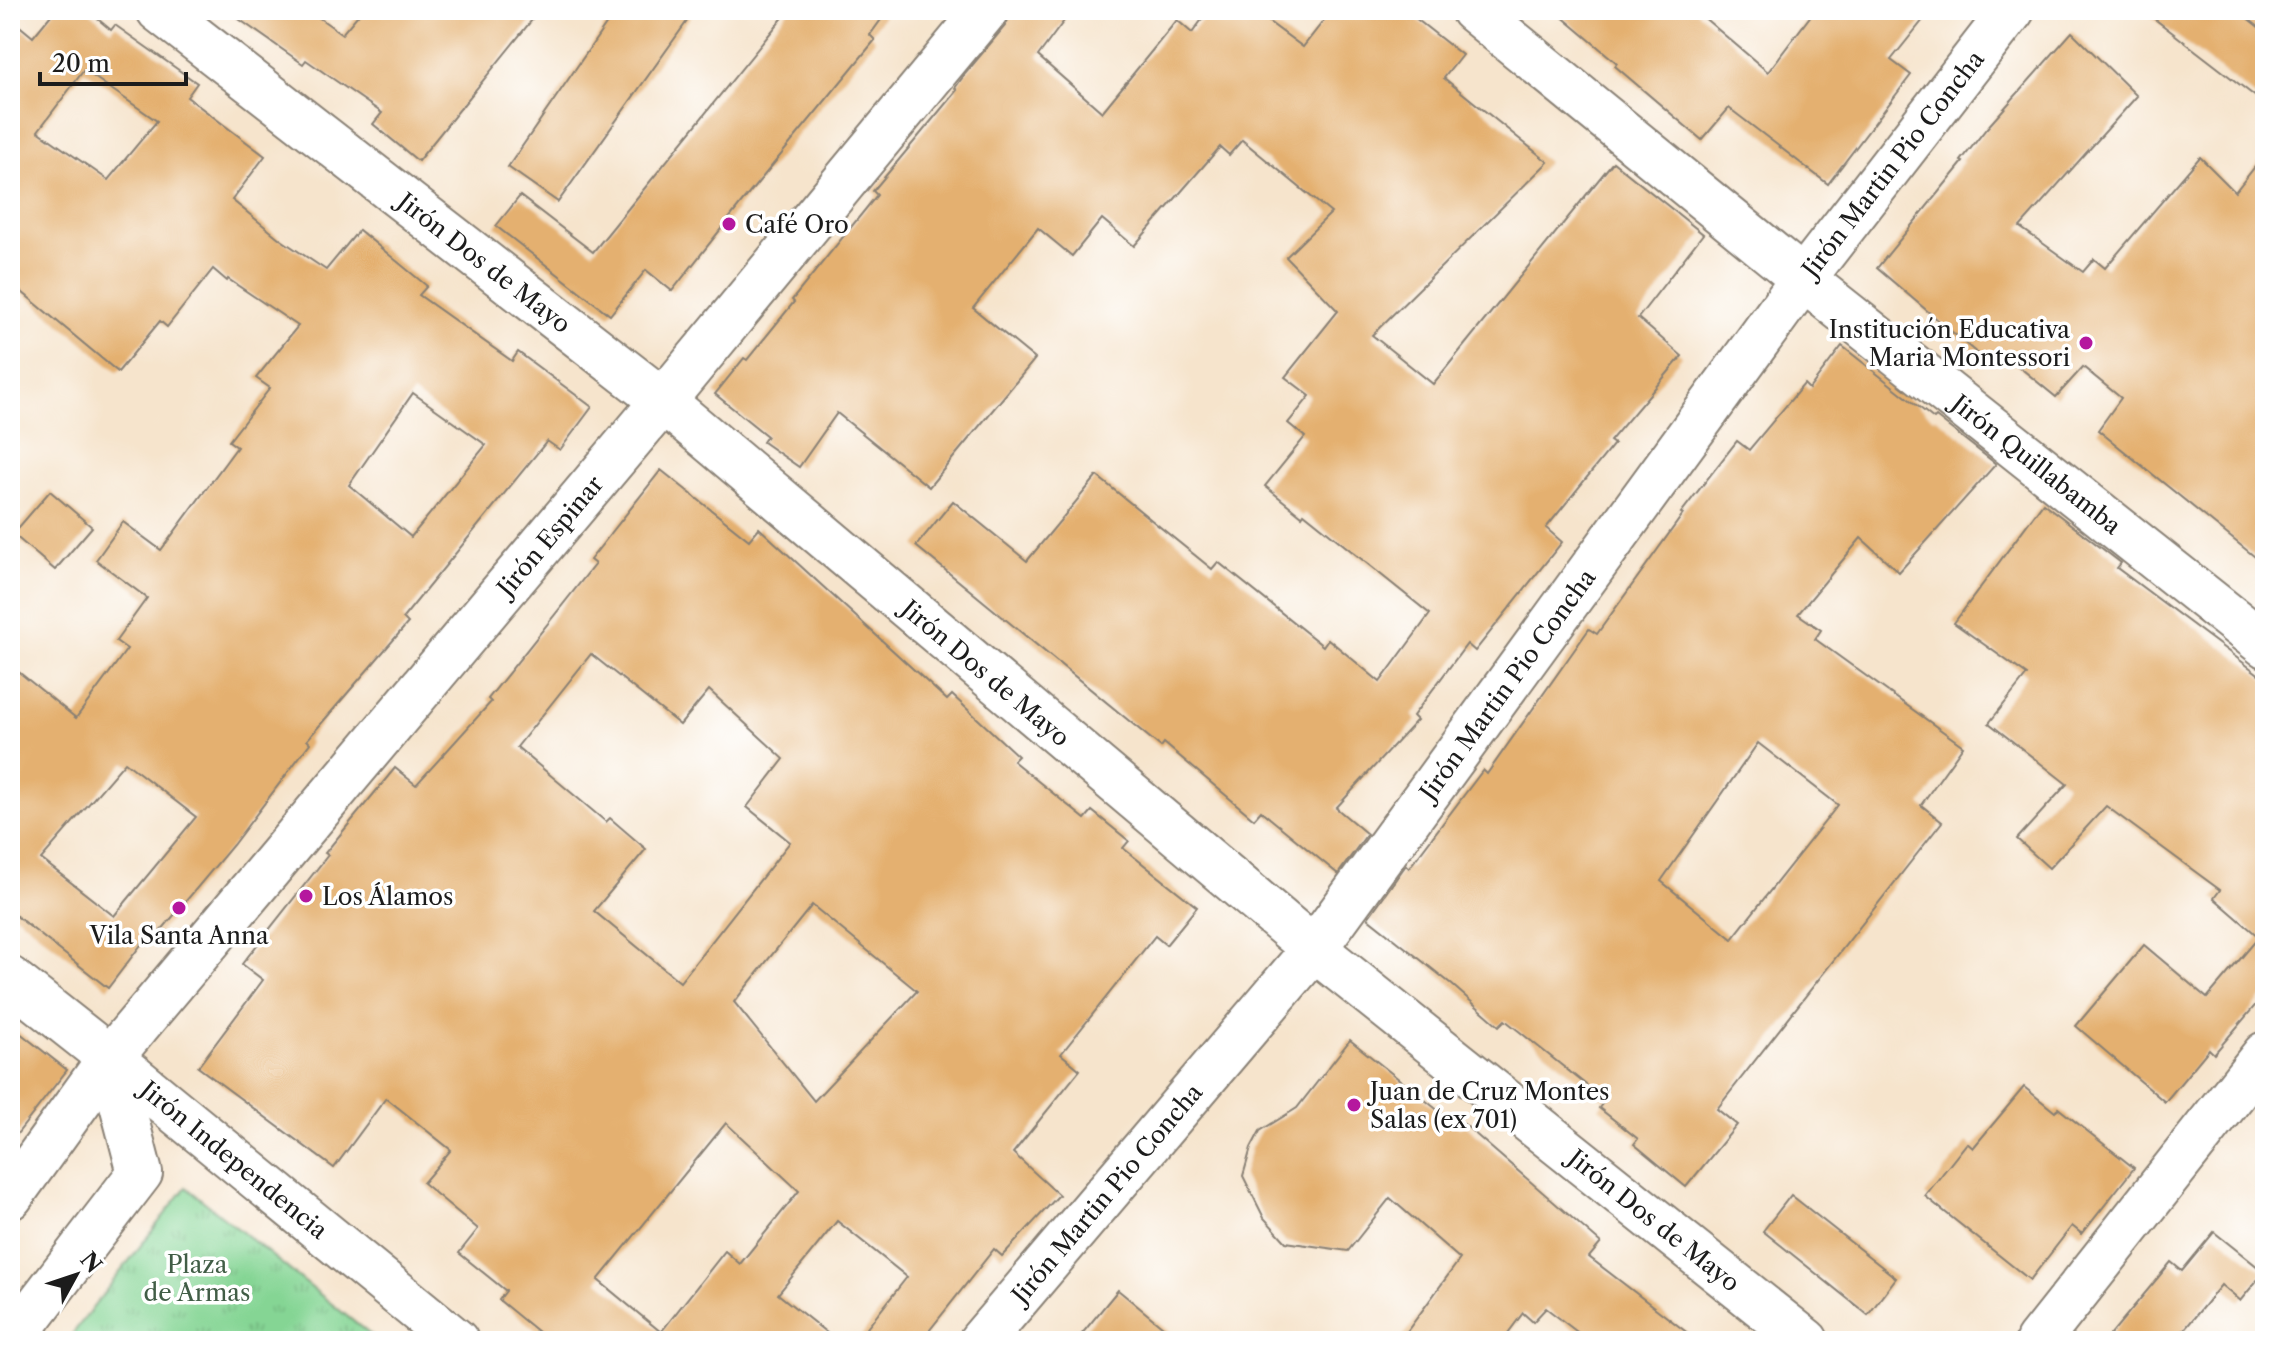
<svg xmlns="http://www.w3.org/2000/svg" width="2275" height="1351" font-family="'Libre Caslon Text',serif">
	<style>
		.park { fill: url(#park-tufts); stroke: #507858; stroke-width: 2 }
		.building { fill: #e4b06f; fill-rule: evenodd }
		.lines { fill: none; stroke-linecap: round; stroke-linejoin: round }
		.minor-casing { stroke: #898074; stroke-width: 48 }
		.minor { stroke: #fff; stroke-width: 44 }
		.poi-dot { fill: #b5179e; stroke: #fff; stroke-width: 3 }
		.labels { text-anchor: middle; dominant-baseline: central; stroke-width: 7; stroke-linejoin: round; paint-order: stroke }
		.street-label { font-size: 24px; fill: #1c1c1c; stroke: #fff }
		.poi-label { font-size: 24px; fill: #1c1c1c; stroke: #fff; text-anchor: start }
		.park-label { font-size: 24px; fill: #415d46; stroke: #fff }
	</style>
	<defs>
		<pattern id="park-tufts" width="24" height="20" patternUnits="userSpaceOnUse" patternTransform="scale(2)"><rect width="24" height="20" fill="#85d594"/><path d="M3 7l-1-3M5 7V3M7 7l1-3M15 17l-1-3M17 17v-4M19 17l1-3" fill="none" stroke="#72b67f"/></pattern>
	</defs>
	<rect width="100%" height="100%" fill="#fff"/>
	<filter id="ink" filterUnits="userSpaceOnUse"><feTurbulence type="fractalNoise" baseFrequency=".0125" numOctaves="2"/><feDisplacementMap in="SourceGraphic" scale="16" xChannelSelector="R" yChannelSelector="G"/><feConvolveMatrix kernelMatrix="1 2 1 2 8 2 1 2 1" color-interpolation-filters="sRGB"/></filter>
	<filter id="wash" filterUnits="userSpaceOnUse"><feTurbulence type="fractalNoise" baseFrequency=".006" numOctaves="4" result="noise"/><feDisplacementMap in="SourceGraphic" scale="32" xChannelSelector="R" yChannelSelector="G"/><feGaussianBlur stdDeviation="1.8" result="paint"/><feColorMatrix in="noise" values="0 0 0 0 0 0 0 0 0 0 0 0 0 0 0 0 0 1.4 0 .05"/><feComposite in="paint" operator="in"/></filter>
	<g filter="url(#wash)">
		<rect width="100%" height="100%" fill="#f6e4cc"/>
		<polygon class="park" points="186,1187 378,1341 67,1341"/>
		<g id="blocks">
			<g class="building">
				<path d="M55 10H87L111 30 115 25 197 83 187 97 265 156 232 200 280 239 326 270 359 230 427 286 419 295 512 361 518 352 592 407 560 450 547 441 403 618 408 623 307 740 310 743 233 845 155 938 150 933 108 988 10 911V665L76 718 127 649 116 641 147 598 96 560 123 522 161 550 237 447 229 441 270 388 256 378 298 326 228 279 227 281 213 269 167 327 160 321 118 372 10 282V18L33 37ZM84 70 157 121 108 180 38 131ZM413 393 486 445 411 537 349 485ZM125 762 196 817 114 916 41 859Z"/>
				<polygon points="226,10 308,10 342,34 362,10 540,10 418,161 373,124 382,113 306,60 303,64"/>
				<polygon points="616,10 695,10 558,202 508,167"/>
				<polygon points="789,10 888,10 870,35 875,40 743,201 672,291 646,270 610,315 496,226 520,196 593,252"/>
				<polygon points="1013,10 1072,10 1038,56 1102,112 1177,20 1192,33 1209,10 1253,10 1303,47 1332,10 1405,10 1462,55 1444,78 1548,162 1372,335 1433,384 1613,162 1703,234 1638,318 1682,356 1610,441 1614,444 1546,528 1562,542 1475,651 1467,644 1413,716 1417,720 1336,808 1367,834 1338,874 1261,811 1254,819 1164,743 1161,747 916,546 953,501 1027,561 1097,476 1212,569 1218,562 1323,646 1328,639 1380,682 1430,614 1304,513 1302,516 1265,486 1305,437 1288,423 1310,396 1285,377 1338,311 1286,257 1331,213 1242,140 1229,155 1220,147 1134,246 1102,219 1072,256 1038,228 973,308 1035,359 929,487 837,413 799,467 763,442 767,436 715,394 744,358 747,360 794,302 792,300 877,195 873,191 957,90 955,88 965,74 1005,26"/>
				<polygon points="1554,10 1695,10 1768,72 1815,10 1931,10 1891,60 1911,75 1828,184 1729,108 1702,140 1615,66 1617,63"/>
				<polygon points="2143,10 2237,10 2265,32 2265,104"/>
				<polygon points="2072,32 2137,96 2020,227 2083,272 2094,259 2105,268 2200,157 2235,192 2265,154 2265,565 2098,430 2121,398 2083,367 2056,397 2002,353 1992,366 1877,268 1963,162 1961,161 1986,129"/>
				<path d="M1842 346 1934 419 1936 417 1996 464 1899 572 1861 538 1798 614 1821 630 1815 639 1963 746 1921 805 1942 822 1717 1109 1737 1125 1686 1187 1634 1144 1638 1139 1599 1108 1605 1100 1505 1020 1499 1026 1450 983 1368 918 1406 865 1409 868 1483 770 1487 774 1589 629 1597 634 1683 514 1681 513 1737 441 1749 450 1804 384 1809 389ZM1758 743 1838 805 1732 939 1661 881Z"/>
				<path d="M661 470 749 540 759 528 947 700 952 695 1018 756 1013 761 1085 819 1092 811 1129 841 1123 848 1197 907 1166 945 1155 936 1061 1054 1080 1070 1013 1153 1059 1195 1002 1256 994 1249 921 1341H857L907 1277 837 1221 778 1294 837 1341H549L499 1300 506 1291 459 1253 478 1229 423 1183 451 1150 386 1098 334 1168 198 1067 263 980 242 964 328 855 325 853 395 768 416 785 491 702 488 699 595 564 590 560ZM591 654 680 725 709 690 784 759 747 807 790 842 680 982 594 911 646 849 610 818 606 822 517 747ZM812 905 917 991 814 1101 734 1002ZM726 1123 799 1191 740 1264 725 1251 661 1332 598 1280Z"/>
				<polygon points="50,491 92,527 55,570 13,534"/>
				<polygon points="2043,503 2121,563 2117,568 2265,679 2265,994 2214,1054 2209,1049 2165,1102 2076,1026 2144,945 2207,998 2259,937 2214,898 2220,890 2106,806 2049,868 2017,839 2067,784 1989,723 2027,675 1954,623"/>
				<polygon points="10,1025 67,1070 10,1143"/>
				<polygon points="1350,1040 1460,1128 1464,1124 1601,1243 1589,1257 1698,1341 1589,1341 1546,1308 1533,1322 1523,1313 1502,1341 1400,1341 1460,1259 1390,1198 1348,1251 1286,1242 1264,1218 1243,1176 1251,1148 1260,1131 1297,1108"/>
				<polygon points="2024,1087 2055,1112 2058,1108 2134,1168 2082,1234 2072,1226 2030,1280 1925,1196 1967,1143 1973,1148"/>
				<polygon points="1791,1195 1896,1278 1868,1315 1763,1231"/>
				<polygon points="2214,1232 2264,1272 2240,1301 2221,1285 2175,1341 2105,1341 2171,1262 2182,1271"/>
				<polygon points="1118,1290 1180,1341 1076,1341"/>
			</g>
		</g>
	</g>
	<g filter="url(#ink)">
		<use href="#blocks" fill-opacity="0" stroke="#898074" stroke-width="2"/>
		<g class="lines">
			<defs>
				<g id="minor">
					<path id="s1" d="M159 10 663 401 1314 949 1806 1341"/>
					<path id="s2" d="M1473 10 1803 279 2265 645"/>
					<path id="s3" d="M10 979 110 1058 456 1341"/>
					<path id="s4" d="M10 1197 110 1058 663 401 986 10"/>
					<polyline points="11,1341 140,1173 110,1058"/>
					<path id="s5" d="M981 1341 1314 949 1803 279 2012 10"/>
					<polyline points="2038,1341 2265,1054"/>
				</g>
			</defs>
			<use href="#minor" class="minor-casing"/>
			<use href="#minor" class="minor"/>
		</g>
	</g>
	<g class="poi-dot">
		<circle cx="729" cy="224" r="8"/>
		<circle cx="2086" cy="343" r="8"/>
		<circle cx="306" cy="896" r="8"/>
		<circle cx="179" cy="908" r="8"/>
		<circle cx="1354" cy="1105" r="8"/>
	</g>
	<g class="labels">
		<g class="street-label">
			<text stroke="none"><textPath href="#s5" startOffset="1490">Jirón Martin Pio Concha</textPath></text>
			<text stroke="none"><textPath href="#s1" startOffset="412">Jirón Dos de Mayo</textPath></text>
			<text stroke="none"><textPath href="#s2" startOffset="724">Jirón Quillabamba</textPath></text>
			<text stroke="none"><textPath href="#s4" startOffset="854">Jirón Espinar</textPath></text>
			<text stroke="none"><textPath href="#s1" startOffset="1060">Jirón Dos de Mayo</textPath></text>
			<text stroke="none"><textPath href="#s5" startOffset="842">Jirón Martin Pio Concha</textPath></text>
			<text stroke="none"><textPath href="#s3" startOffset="288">Jirón Independencia</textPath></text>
			<text stroke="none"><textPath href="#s5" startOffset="194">Jirón Martin Pio Concha</textPath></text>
			<text stroke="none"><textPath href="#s1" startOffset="1924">Jirón Dos de Mayo</textPath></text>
		</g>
		<g class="poi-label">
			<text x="745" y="224">Café Oro</text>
			<text x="2070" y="329" text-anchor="end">Institución Educativa<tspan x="2070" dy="28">Maria Montessori</tspan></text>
			<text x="322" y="896">Los Álamos</text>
			<text x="179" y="935" text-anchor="middle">Vila Santa Anna</text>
			<text x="1370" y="1091">Juan de Cruz Montes<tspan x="1370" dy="28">Salas (ex 701)</tspan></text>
		</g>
		<g class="park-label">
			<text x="197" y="1264">Plaza<tspan x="197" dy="28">de Armas</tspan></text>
		</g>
	</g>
	<rect width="2275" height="1351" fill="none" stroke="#fff" stroke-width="40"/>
	<g transform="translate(76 1275) rotate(50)" stroke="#ffffff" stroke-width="6" paint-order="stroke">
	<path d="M0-6L14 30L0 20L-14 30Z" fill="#1c1c1c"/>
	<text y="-12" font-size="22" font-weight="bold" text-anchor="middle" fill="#1c1c1c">N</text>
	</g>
	<path d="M40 72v12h146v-12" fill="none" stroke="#1c1c1c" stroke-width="4"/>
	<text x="52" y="72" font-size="24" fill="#1c1c1c" stroke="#ffffff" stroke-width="6" paint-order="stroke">20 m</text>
</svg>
